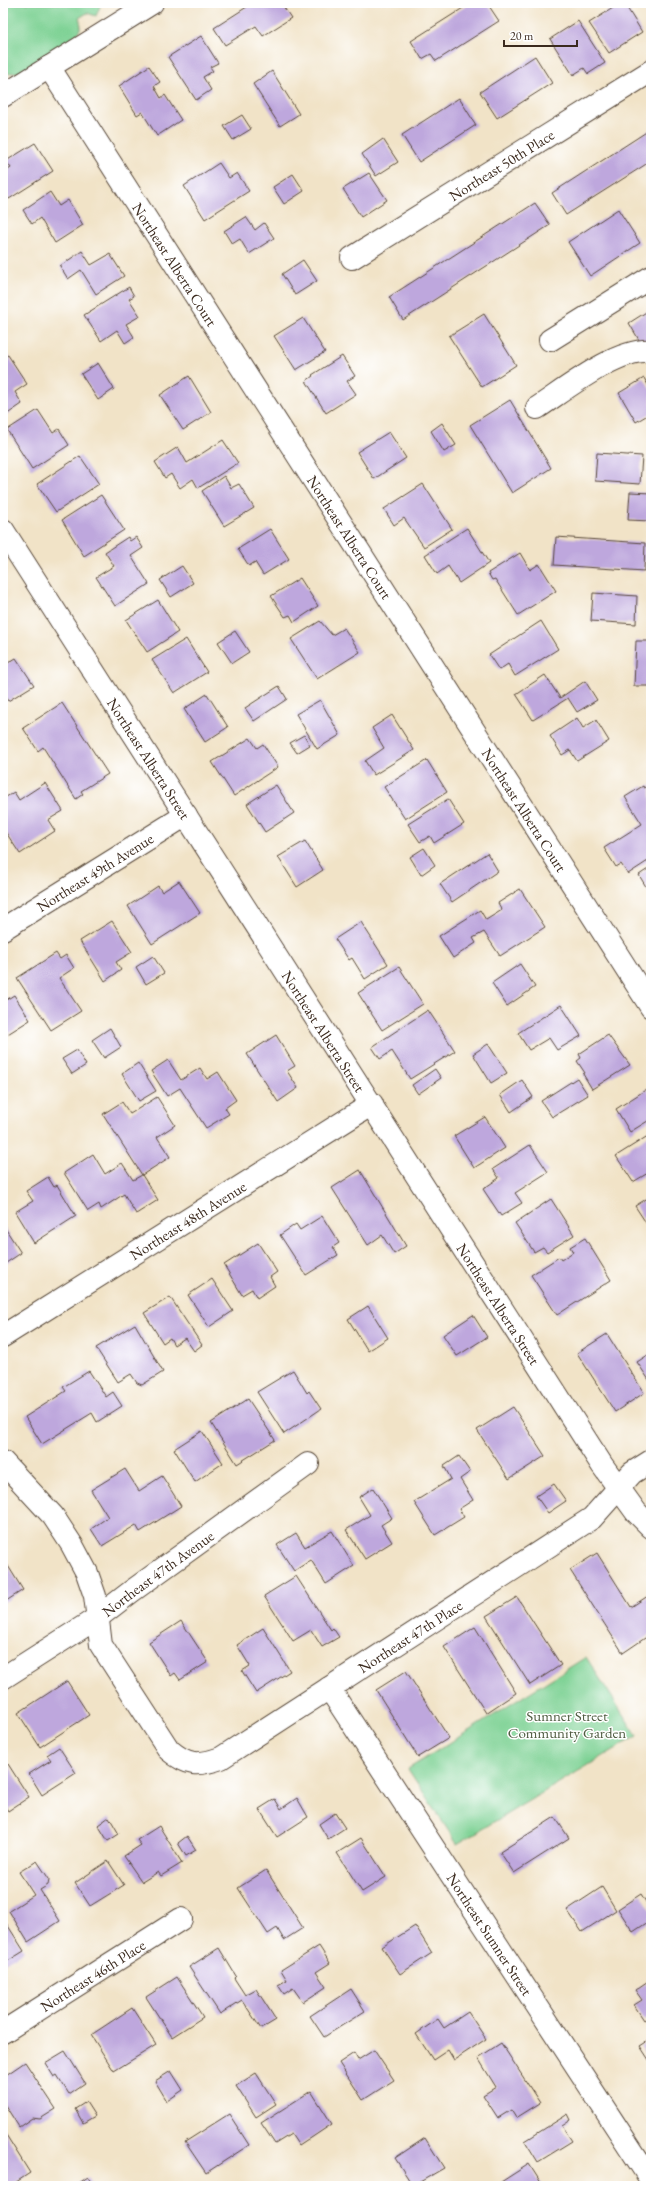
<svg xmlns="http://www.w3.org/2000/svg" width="654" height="2189" font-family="'EB Garamond',serif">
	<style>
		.green { fill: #7ed294; stroke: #5c7e59 }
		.building { fill: #bea7dd }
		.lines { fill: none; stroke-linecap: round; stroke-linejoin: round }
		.minor-casing { stroke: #564637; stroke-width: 24 }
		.minor { stroke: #fff; stroke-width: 22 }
		.labels { text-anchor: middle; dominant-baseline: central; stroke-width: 3; stroke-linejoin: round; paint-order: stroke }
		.street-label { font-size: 15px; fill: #3b2a1e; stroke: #fff }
		.park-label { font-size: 15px; fill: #4f5c41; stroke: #fff }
	</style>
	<rect width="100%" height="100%" fill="#fff"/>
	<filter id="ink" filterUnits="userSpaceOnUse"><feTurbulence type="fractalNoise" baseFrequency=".025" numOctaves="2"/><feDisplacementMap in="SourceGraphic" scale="8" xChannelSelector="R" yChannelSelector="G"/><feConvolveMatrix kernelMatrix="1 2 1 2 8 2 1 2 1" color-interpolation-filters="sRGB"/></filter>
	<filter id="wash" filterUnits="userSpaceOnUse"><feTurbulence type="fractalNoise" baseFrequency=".012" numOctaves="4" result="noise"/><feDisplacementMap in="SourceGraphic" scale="16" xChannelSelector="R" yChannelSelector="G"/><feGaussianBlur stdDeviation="0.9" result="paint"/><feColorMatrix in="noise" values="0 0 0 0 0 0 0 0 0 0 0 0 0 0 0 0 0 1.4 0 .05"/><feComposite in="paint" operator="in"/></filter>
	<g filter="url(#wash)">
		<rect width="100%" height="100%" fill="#f1e3c7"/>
		<g class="green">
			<path d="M3 3H100L101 4 96 16 87 13 79 18C83 27 79 33 72 39L20 72 3 74Z"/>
			<polygon points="586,1657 637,1736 457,1844 408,1769"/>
		</g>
		<g id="blocks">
			<g class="building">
				<polygon points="253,3 281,3 291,18 263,36 256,26 225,45 214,28"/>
				<polygon points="471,3 487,3 499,21 436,61 431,54 422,59 411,41"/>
				<polygon points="621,3 624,3 642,32 609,53 589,23"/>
				<polygon points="578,21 605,63 588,74 584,68 573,75 550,39"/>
				<polygon points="201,36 218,63 210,67 213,71 203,77 211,90 196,100 168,57"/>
				<polygon points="535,56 552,83 497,118 480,92"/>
				<polygon points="149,66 160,82 154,86 161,98 165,95 181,120 157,136 142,112 137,115 119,86"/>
				<polygon points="272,71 299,114 280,126 253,84"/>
				<polygon points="459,98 476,125 419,162 402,135"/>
				<polygon points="242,115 251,129 233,140 224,126"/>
				<polygon points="651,129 651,161 566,215 552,193"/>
				<polygon points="383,139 398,162 376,176 362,154"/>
				<polygon points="35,143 53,171 9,199 3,191 3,173 11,168 6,161"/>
				<polygon points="219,163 229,178 237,173 249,191 205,219 184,186"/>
				<polygon points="369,173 387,200 361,217 343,189"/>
				<polygon points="293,174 304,191 284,204 273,187"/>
				<polygon points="50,192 59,206 68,200 83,225 55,243 40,218 32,224 23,210"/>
				<polygon points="535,203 550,225 403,320 389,297"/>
				<polygon points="618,209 640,243 590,276 568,242"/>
				<polygon points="246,217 255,230 264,223 274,238 249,254 240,239 232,244 224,231"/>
				<polygon points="82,251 91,265 110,254 124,276 96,294 81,270 68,279 60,266"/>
				<polygon points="303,260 317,281 295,295 282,274"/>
				<polygon points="129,287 134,296 129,299 140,316 126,324 134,337 125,343 117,330 101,341 84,315"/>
				<polygon points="651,309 651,339 642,345 629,323"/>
				<polygon points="484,314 516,365 482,387 449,336"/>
				<polygon points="303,318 325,352 296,370 274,336"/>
				<polygon points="8,355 27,384 15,392 22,404 3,417 3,358"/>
				<polygon points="342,356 355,376 347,381 356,394 326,413 306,381 313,376 312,375"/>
				<polygon points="98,363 114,389 98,400 81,374"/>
				<polygon points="189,376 211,412 183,430 160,395"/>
				<polygon points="644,378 651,390 651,413 636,422 619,393"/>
				<polygon points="510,400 551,468 512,493 470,425"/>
				<polygon points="38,410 53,433 59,429 69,445 32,469 7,430"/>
				<polygon points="442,423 456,445 444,452 431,431"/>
				<polygon points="389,432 406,458 374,479 357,452"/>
				<polygon points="223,440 238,463 198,488 193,479 180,488 171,474 165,478 155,462 178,447 187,463"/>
				<polygon points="597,453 642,456 640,484 595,481"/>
				<polygon points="80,456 99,484 56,512 37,484"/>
				<polygon points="224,476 231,488 239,484 254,508 224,526 202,491"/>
				<polygon points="423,484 452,529 424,547 404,518 394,525 384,509"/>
				<polygon points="630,492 651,493 651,521 628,520"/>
				<polygon points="101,495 124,530 84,556 62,520"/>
				<polygon points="467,528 489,563 459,583 448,566 437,574 425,555"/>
				<polygon points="270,529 289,559 263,575 255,562 249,566 238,549"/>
				<polygon points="128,537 130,541 136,537 143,548 131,556 149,584 115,606 96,577 114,566 105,552"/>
				<polygon points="556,537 645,543 644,571 554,565"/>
				<polygon points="520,553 530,570 539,564 556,591 518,615 495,579 492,580 488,573"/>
				<polygon points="182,566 193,583 171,597 160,580"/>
				<polygon points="300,578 318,606 294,622 290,615 285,617 271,596"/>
				<polygon points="593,593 637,596 636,624 591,621"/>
				<polygon points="158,600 178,632 147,652 126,620"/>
				<polygon points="320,621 332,635 344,628 360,652 317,679 291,639"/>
				<polygon points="541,621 558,649 515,676 508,664 499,670 489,655"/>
				<polygon points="235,631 249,652 232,663 218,642"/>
				<polygon points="186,639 207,672 174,693 152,660"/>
				<polygon points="636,641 651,641 651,686 634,686"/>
				<polygon points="16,658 34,685 8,701 3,694 3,666"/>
				<polygon points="545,675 560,698 585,681 597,700 577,712 568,698 533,720 516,694"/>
				<polygon points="279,686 287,699 254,721 245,708"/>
				<polygon points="207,694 228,727 205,742 184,709"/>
				<polygon points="320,700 340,735 317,749 296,714"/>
				<polygon points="62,703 108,774 81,791 83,794 76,799 43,747 38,751 23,728"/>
				<polygon points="392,715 414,750 374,775 365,761 384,748 372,728"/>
				<polygon points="577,718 583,728 596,720 609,741 577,761 570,750 562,755 550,736"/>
				<polygon points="304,735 310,745 297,753 290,743"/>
				<polygon points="250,738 257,748 263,744 278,767 234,796 212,762"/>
				<polygon points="427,760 447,792 405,819 384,787"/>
				<polygon points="45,783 63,811 48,820 55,831 20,854 3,828 3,799 14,792 19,800"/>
				<polygon points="651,784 651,859 628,874 621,864 616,867 604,848 642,824 625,797 643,786 644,788"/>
				<polygon points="276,785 294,813 265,832 247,804"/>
				<polygon points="448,799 464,824 434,843 430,836 420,842 408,824"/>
				<polygon points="305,841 323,870 297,887 278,857"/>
				<polygon points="424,848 435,865 421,875 410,857"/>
				<polygon points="487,853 498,871 452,902 440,884"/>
				<polygon points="651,867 651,895 639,875"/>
				<polygon points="179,881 200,913 152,944 128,906 158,886 162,892"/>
				<polygon points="520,889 545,927 500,956 484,932 473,938 476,943 453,958 439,936 480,910 486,920 502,910 498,903"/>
				<polygon points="112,921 132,952 116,962 121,970 105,981 80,941"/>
				<polygon points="361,922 388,964 365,979 352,958 349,960 335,939"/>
				<polygon points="56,953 60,959 66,955 74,968 59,978 81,1011 51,1030 17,978"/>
				<polygon points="153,956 164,973 146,984 136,967"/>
				<polygon points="520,964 535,987 507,1006 492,983"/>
				<polygon points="399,967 423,1004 382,1030 358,993"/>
				<polygon points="14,995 30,1020 3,1037 3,1002"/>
				<polygon points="561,1005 581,1036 557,1050 549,1038 529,1050 518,1033"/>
				<polygon points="428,1010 455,1051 410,1079 392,1051 380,1059 372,1047"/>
				<polygon points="110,1028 121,1047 104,1058 92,1040"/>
				<polygon points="276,1035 295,1066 287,1071 298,1088 278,1102 247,1054"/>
				<polygon points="608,1035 630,1065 592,1089 583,1074 585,1073 577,1061 581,1058 579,1054"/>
				<polygon points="488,1044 507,1073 491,1083 473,1054"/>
				<polygon points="77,1050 86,1065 72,1074 62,1059"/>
				<polygon points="168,1060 181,1080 200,1068 207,1079 218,1072 236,1100 225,1108 229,1114 206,1128 180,1088 167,1096 151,1071"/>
				<polygon points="138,1063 156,1091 139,1101 122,1074"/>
				<polygon points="435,1069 441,1078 418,1094 412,1085"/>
				<polygon points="577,1078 588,1095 552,1117 541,1101"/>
				<polygon points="522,1080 533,1097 511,1112 500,1095"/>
				<polygon points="647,1089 651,1095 651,1119 630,1132 616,1109"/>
				<polygon points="157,1097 175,1125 157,1137 170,1157 142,1175 103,1114 122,1102 130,1114"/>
				<polygon points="485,1117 505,1148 474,1168 454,1136"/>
				<polygon points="651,1134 651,1177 648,1173 633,1182 616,1156"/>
				<polygon points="530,1145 548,1172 515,1193 522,1203 501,1216 483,1189 499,1178 493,1169"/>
				<polygon points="93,1154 105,1174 122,1163 133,1180 142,1175 158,1200 136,1214 124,1194 101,1209 99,1204 88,1211 64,1173"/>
				<polygon points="360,1170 406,1246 394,1254 382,1235 368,1245 332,1188"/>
				<polygon points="48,1177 54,1187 57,1185 76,1216 34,1243 15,1212 33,1201 26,1191"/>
				<polygon points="651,1196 651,1228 650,1229 635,1206"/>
				<polygon points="551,1199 574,1235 547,1252 543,1247 534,1252 515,1223"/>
				<polygon points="322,1216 339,1243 333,1247 338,1255 306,1275 280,1235 296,1224 300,1230"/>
				<polygon points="3,1225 21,1253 3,1265"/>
				<polygon points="585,1238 611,1280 557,1315 531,1275 559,1257 561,1260 573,1252 570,1247"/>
				<polygon points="258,1243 277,1272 270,1277 275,1286 257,1298 252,1289 242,1295 224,1265"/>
				<polygon points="212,1279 233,1311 209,1327 188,1295"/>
				<polygon points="170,1297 202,1345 194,1351 185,1338 174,1345 170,1338 163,1343 144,1313"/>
				<polygon points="368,1306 388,1338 368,1351 348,1319"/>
				<polygon points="473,1315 487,1337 457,1356 443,1335"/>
				<polygon points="135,1324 163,1372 142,1385 137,1383 131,1374 118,1382 96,1348"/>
				<polygon points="607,1334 644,1393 615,1412 577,1353"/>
				<polygon points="651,1353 651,1383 637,1362"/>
				<polygon points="293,1370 307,1393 309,1391 321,1409 284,1434 257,1392"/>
				<polygon points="89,1371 106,1397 113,1392 122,1406 97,1422 92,1413 42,1444 25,1417 66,1391 63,1387"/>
				<polygon points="248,1399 275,1440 237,1464 211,1423"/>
				<polygon points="513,1407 545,1456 509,1479 477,1430"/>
				<polygon points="202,1431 223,1463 195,1482 174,1449"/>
				<polygon points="459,1456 470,1472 460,1479 473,1500 459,1509 464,1517 435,1535 414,1502 451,1479 444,1466"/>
				<polygon points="125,1469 139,1491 162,1476 181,1506 140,1532 136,1525 102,1546 91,1529 108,1517 91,1490"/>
				<polygon points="554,1484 566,1501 548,1513 536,1496"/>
				<polygon points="373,1488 392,1518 381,1525 392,1542 365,1559 346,1530 370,1515 359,1497"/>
				<polygon points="332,1531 354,1566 326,1584 311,1560 294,1571 277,1545 296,1533 305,1547"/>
				<polygon points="597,1553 631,1607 651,1594 651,1634 623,1653 570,1570"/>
				<polygon points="5,1561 23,1590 3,1603 3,1562"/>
				<polygon points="296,1576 331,1630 333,1628 339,1637 322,1647 311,1630 293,1641 264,1596"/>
				<polygon points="517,1597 561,1665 530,1685 486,1616"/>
				<polygon points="181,1621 208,1662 180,1680 175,1673 171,1676 149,1642"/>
				<polygon points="475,1627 516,1693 486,1713 444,1647"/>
				<polygon points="263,1628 290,1671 256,1693 242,1671 250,1666 237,1645"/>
				<polygon points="406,1671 449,1738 418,1757 376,1690"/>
				<polygon points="67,1681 89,1715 40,1747 18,1713"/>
				<polygon points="59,1747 76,1773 42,1795 29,1774 51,1760 47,1755"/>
				<polygon points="8,1764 29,1797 8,1811 3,1803 3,1767"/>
				<polygon points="297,1798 308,1817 277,1837 259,1809 275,1799 281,1809"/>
				<polygon points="335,1813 345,1828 328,1839 319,1824"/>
				<polygon points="109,1817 119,1834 108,1841 98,1825"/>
				<polygon points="555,1817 569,1838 514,1873 500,1852"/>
				<polygon points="159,1826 182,1863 161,1876 158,1872 142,1882 124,1856 141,1845 137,1840"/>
				<polygon points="187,1836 196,1850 186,1856 178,1843"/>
				<polygon points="361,1838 386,1877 362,1892 337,1853"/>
				<polygon points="37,1861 49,1879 48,1885 40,1890 60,1921 28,1942 9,1911 34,1895 19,1872"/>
				<polygon points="108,1861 124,1885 90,1906 75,1883"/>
				<polygon points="266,1870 303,1928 284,1940 277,1928 268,1934 238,1888"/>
				<polygon points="602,1887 616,1910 582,1932 567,1910"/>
				<polygon points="641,1894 651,1910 651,1920 633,1932 618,1909"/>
				<polygon points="3,1918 24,1951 3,1964"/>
				<polygon points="415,1926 432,1953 400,1974 382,1947"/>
				<polygon points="319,1946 330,1963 316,1972 326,1987 303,2002 293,1988 284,1994 278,1985 287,1980 281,1970"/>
				<polygon points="219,1948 236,1976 234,1978 245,1995 256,1989 276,2020 261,2029 242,2000 220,2014 189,1967"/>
				<polygon points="177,1977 203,2017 172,2037 146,1997"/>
				<polygon points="651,1979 651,2016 644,2020 634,2005 642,2000 635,1990"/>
				<polygon points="351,1989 365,2011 324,2037 310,2016"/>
				<polygon points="132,2008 156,2045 114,2071 91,2035"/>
				<polygon points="468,2012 486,2039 454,2060 448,2050 433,2060 416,2034 438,2019 444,2028"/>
				<polygon points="651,2039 651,2063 640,2046"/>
				<polygon points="501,2043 540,2103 516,2118 511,2110 498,2118 483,2095 496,2087 478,2058"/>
				<polygon points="374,2050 394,2080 363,2100 339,2063 354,2053 358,2060"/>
				<polygon points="65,2051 85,2083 69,2094 57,2075 54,2077 45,2063"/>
				<polygon points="25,2062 56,2109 40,2119 32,2118 19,2127 3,2102 3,2077"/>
				<polygon points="171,2071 183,2090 167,2101 155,2081"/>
				<polygon points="256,2073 276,2104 256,2117 236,2086"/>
				<polygon points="311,2091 332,2124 299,2146 291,2134 275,2144 261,2123"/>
				<polygon points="86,2102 95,2116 83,2123 75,2109"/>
				<polygon points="229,2114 249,2145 206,2173 185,2142"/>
				<polygon points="568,2114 571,2120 562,2126 572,2141 538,2162 525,2141"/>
				<polygon points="3,2130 30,2173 10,2186 3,2186"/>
				<polygon points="425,2138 444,2168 413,2186 395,2158"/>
				<polygon points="529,2164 543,2186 504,2186 501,2182"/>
				<polygon points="88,2177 93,2186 75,2186 79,2183"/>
			</g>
		</g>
	</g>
	<g filter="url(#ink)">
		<use href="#blocks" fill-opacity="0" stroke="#564637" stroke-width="1"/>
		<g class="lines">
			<defs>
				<g id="minor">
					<path id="s1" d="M49 67 651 1007"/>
					<polyline points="3,96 152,3"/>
					<path id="s2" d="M352 258 651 71"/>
					<polyline points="550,340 651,277"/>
					<path d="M537 408C566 389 617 348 651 351"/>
					<path id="s3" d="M3 530 602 1465 636 1512 651 1527"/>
					<path id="s4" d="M3 929 186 815"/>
					<path id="s5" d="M3 1336 372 1104"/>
					<path id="s6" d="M3 1462 53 1516 72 1545 87 1573 95 1596 101 1645 169 1750C188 1766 198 1766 221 1758L592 1518 632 1473 651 1461"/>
					<path id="s7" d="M3 1678 97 1618 132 1591 308 1464"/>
					<path id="s8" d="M329 1688 651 2180"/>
					<path id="s9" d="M3 2032 181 1919"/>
				</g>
			</defs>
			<use href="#minor" class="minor-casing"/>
			<use href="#minor" class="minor"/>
		</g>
	</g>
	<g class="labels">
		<g class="street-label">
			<text stroke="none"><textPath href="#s2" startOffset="176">Northeast 50th Place</textPath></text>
			<text stroke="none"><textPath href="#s1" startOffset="234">Northeast Alberta Court</textPath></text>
			<text stroke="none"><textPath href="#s1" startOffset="558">Northeast Alberta Court</textPath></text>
			<text stroke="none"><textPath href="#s3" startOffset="271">Northeast Alberta Street</textPath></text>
			<text stroke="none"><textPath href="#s1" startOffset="882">Northeast Alberta Court</textPath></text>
			<text stroke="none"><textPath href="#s4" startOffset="108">Northeast 49th Avenue</textPath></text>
			<text stroke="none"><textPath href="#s3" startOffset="595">Northeast Alberta Street</textPath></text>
			<text stroke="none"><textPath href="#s5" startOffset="218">Northeast 48th Avenue</textPath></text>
			<text stroke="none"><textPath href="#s3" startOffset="919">Northeast Alberta Street</textPath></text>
			<text stroke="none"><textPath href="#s7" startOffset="187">Northeast 47th Avenue</textPath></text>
			<text stroke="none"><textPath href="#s6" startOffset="620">Northeast 47th Place</textPath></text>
			<text stroke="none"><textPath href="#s8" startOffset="294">Northeast Sumner Street</textPath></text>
			<text stroke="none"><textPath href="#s9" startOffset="106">Northeast 46th Place</textPath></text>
		</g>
		<g class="park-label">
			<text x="567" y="1715">Sumner Street<tspan x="567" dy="17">Community Garden</tspan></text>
		</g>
	</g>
	<rect width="654" height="2189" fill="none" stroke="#fff" stroke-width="16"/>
	<path d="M504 40v6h73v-6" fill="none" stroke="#3b2a1e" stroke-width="2"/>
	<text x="510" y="40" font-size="12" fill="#3b2a1e" stroke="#ffffff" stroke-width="3" paint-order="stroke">20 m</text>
</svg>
